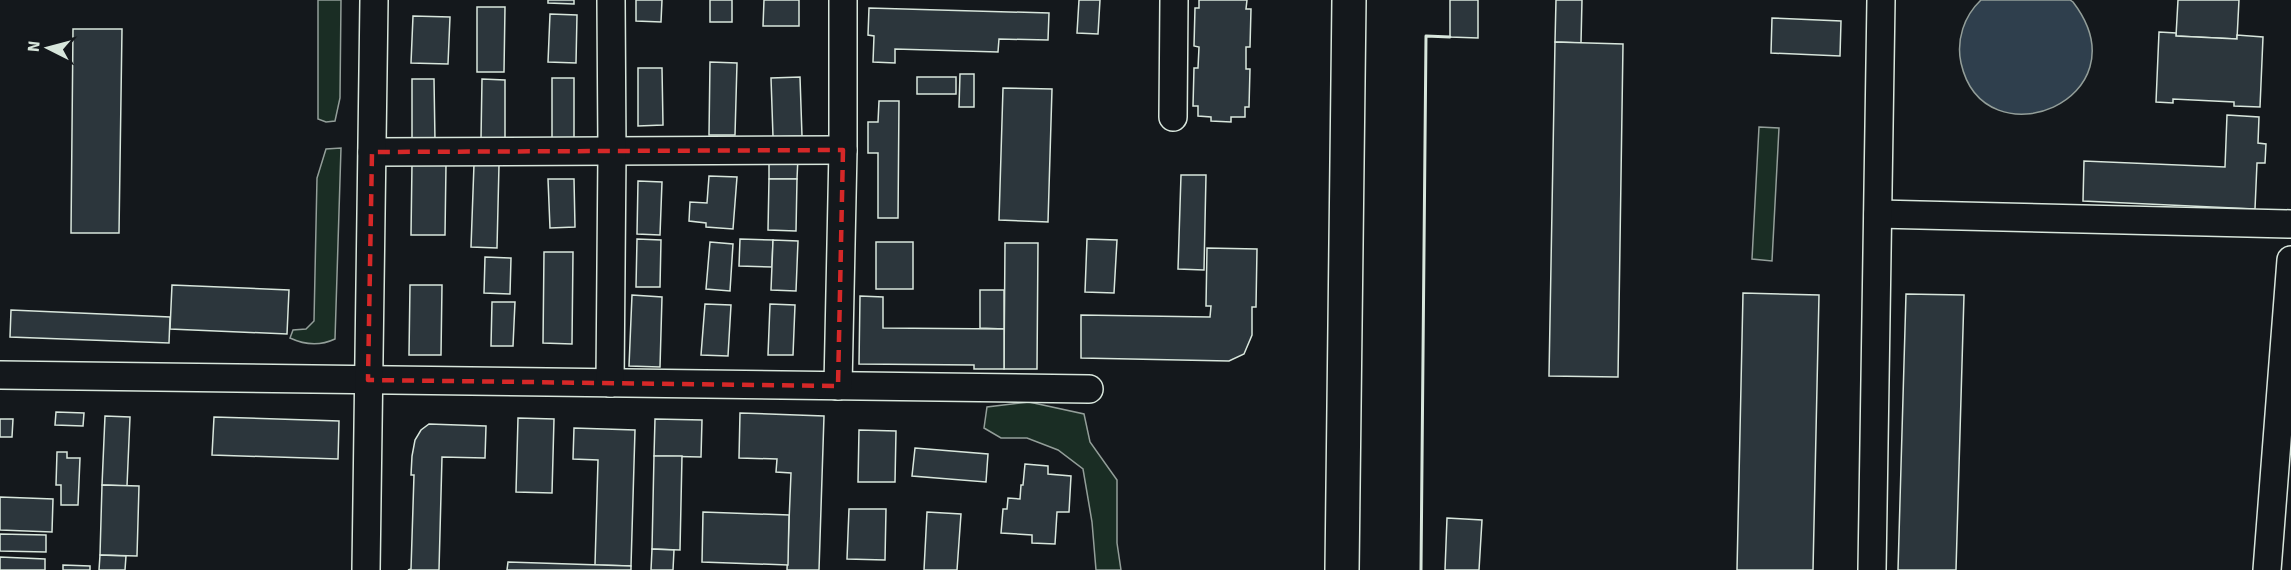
<svg xmlns="http://www.w3.org/2000/svg" width="2291" height="570" font-family="Signika,sans-serif">
	<style>
		.green { fill: #1a2d24; stroke: #939e99; stroke-width: 1.5 }
		.water { fill: #2f3f4d; stroke: #939e99; stroke-width: 1.5 }
		.building { fill: #2c363c; stroke: #d8e6dc; stroke-width: 1.5 }
		.lines { fill: none; stroke-linecap: round; stroke-linejoin: round }
		.minor-casing { stroke: #d8e6dc; stroke-width: 30 }
		.highway-casing { stroke: #d8e6dc; stroke-width: 36 }
		.minor { stroke: #14181c; stroke-width: 27 }
		.highway { stroke: #14181c; stroke-width: 33 }
		.wall { stroke: #d8e6dc; stroke-width: 3 }
		.marked { fill: none; stroke: #d62828; stroke-width: 4.5; stroke-dasharray: 12 8; stroke-linejoin: round }
	</style>
	<rect width="100%" height="100%" fill="#14181c"/>
	<g class="green">
		<polygon points="318,0 341,0 340,98 335,121 326,122 318,119"/>
		<polygon points="1759,127 1779,128 1772,261 1752,259"/>
		<path d="M341 148 335 339C320 346 305 345 290 338L293 330 306 329 314 321 317 178 326 149Z"/>
		<polygon points="1029,402 1084,414 1090,442 1117,480 1117,543 1121,570 1096,570 1092,522 1083,469 1058,450 1027,438 1001,438 984,428 987,407"/>
	</g>
	<path class="water" d="M1981 0H2070L2073 2C2147 99 1984 165 1961 63 1956 40 1964 16 1981 0Z"/>
	<g class="building">
		<polygon points="548,0 574,0 574,4 548,3"/>
		<polygon points="636,0 662,0 661,22 636,21"/>
		<rect x="710" y="0" width="22" height="22"/>
		<polygon points="764,0 799,0 799,26 763,26"/>
		<polygon points="1079,0 1100,0 1098,34 1077,33"/>
		<polygon points="1199,0 1247,0 1246,9 1251,9 1250,47 1246,47 1246,69 1250,69 1249,107 1245,107 1245,117 1231,117 1231,122 1211,121 1211,117 1198,116 1198,106 1193,106 1194,68 1198,68 1199,47 1194,46 1195,8 1199,8"/>
		<polygon points="1450,0 1478,0 1478,38 1450,37"/>
		<polygon points="1556,0 1582,0 1581,43 1555,42"/>
		<polygon points="2178,0 2239,0 2237,39 2176,36"/>
		<polygon points="477,7 505,7 504,72 477,72"/>
		<polygon points="869,8 1049,13 1048,40 999,39 998,52 895,49 895,63 873,62 874,36 868,35"/>
		<polygon points="550,14 577,15 576,63 548,62"/>
		<polygon points="413,16 450,17 448,64 411,63"/>
		<polygon points="1772,18 1841,21 1840,56 1771,53"/>
		<polygon points="73,29 122,29 119,233 71,233"/>
		<polygon points="2159,32 2176,33 2176,36 2237,39 2237,35 2263,37 2260,107 2234,106 2234,102 2173,99 2173,103 2156,102"/>
		<polygon points="1555,42 1623,44 1618,377 1549,376"/>
		<polygon points="710,62 737,63 735,135 709,135"/>
		<polygon points="638,68 662,68 663,125 638,126"/>
		<polygon points="960,74 974,74 974,107 959,107"/>
		<polygon points="800,77 802,136 773,137 771,78"/>
		<rect x="917" y="77" width="39" height="17"/>
		<rect x="552" y="78" width="22" height="64"/>
		<polygon points="412,79 434,79 435,141 412,141"/>
		<polygon points="482,79 505,80 505,139 481,139"/>
		<polygon points="1003,88 1052,89 1048,222 999,220"/>
		<polygon points="879,101 899,101 898,218 878,218 878,153 868,153 868,122 878,122"/>
		<polygon points="2227,115 2259,117 2258,143 2266,144 2265,163 2257,163 2255,209 2083,201 2084,161 2225,167"/>
		<polygon points="769,157 798,157 797,179 769,179"/>
		<polygon points="412,164 446,165 445,235 411,235"/>
		<polygon points="474,164 499,165 497,248 471,247"/>
		<polygon points="1181,175 1206,175 1204,270 1178,269"/>
		<polygon points="709,176 737,177 733,229 706,227 706,223 689,221 690,202 707,203"/>
		<polygon points="548,179 574,179 575,227 550,228"/>
		<polygon points="769,179 797,179 796,231 768,230"/>
		<polygon points="638,181 662,182 660,235 637,234"/>
		<polygon points="637,239 661,240 660,287 636,287"/>
		<polygon points="740,239 773,240 772,267 739,266"/>
		<polygon points="1087,239 1117,240 1114,293 1085,292"/>
		<polygon points="773,240 798,241 796,291 771,290"/>
		<polygon points="710,242 733,244 730,291 706,289"/>
		<rect x="876" y="242" width="37" height="47"/>
		<polygon points="1005,243 1038,243 1037,369 1004,369"/>
		<polygon points="1207,248 1257,249 1256,307 1252,307 1252,335 1244,354 1229,361 1081,358 1081,315 1210,317 1211,306 1206,306"/>
		<polygon points="544,252 573,252 572,344 543,343"/>
		<polygon points="485,257 511,258 510,294 484,293"/>
		<polygon points="172,285 289,290 287,334 170,329"/>
		<polygon points="410,285 442,285 441,355 409,355"/>
		<polygon points="980,290 1004,290 1004,329 980,328"/>
		<polygon points="1743,293 1819,295 1813,570 1737,570"/>
		<polygon points="1906,294 1964,295 1956,570 1898,570"/>
		<polygon points="632,295 662,297 660,367 629,366"/>
		<polygon points="860,296 883,297 883,328 1004,329 1004,369 974,369 974,365 859,364"/>
		<polygon points="492,302 515,302 513,346 491,346"/>
		<polygon points="705,304 731,305 728,356 701,355"/>
		<polygon points="770,304 795,305 793,355 768,355"/>
		<polygon points="11,310 170,317 169,343 10,337"/>
		<polygon points="56,412 84,413 83,426 55,425"/>
		<polygon points="740,413 824,416 819,570 787,570 791,473 776,472 777,459 739,458"/>
		<polygon points="105,416 130,417 127,486 102,485"/>
		<polygon points="214,417 339,421 338,459 212,455"/>
		<polygon points="518,418 554,419 552,493 516,492"/>
		<polygon points="0,419 13,419 12,437 0,437"/>
		<polygon points="655,419 702,420 701,457 654,456"/>
		<polygon points="429,424 486,426 485,458 442,457 439,570 408,570 411,569 414,475 411,475 412,456 415,440 421,430"/>
		<polygon points="574,428 635,430 631,566 595,565 598,460 573,459"/>
		<polygon points="859,430 896,431 895,482 858,482"/>
		<polygon points="915,448 988,454 986,482 912,476"/>
		<polygon points="57,452 67,452 67,458 80,458 78,505 61,505 61,485 56,485"/>
		<polygon points="654,456 682,456 680,550 652,549"/>
		<polygon points="1025,464 1048,466 1048,474 1071,476 1069,512 1057,512 1055,544 1032,543 1032,535 1001,533 1003,509 1007,509 1008,498 1020,499 1021,485 1023,485"/>
		<polygon points="102,485 139,486 137,556 100,555"/>
		<polygon points="0,497 53,499 52,532 0,530"/>
		<polygon points="849,509 886,509 885,560 847,559"/>
		<polygon points="703,512 789,515 788,565 702,562"/>
		<polygon points="927,512 961,514 957,570 924,570"/>
		<polygon points="1447,518 1482,520 1479,570 1445,570"/>
		<polygon points="0,534 46,535 46,552 0,551"/>
		<polygon points="652,549 674,550 673,570 651,570"/>
		<polygon points="100,555 126,556 125,570 99,570"/>
		<polygon points="0,557 45,559 45,570 0,570"/>
		<polygon points="508,562 631,566 631,570 507,570"/>
		<polygon points="63,565 90,566 90,570 63,570"/>
	</g>
	<g class="lines">
		<defs>
			<g id="minor">
				<polyline points="1173,117 1174,0"/>
				<polyline points="372,152 843,150"/>
				<polyline points="1878,214 2291,224"/>
				<polyline points="0,375 1089,389"/>
				<polyline points="610,383 612,152 611,0"/>
				<polyline points="838,386 843,150 843,0"/>
				<polyline points="366,570 374,0"/>
				<polyline points="1872,570 1881,0"/>
				<polyline points="2267,570 2291,260"/>
			</g>
			<polyline id="highway" points="1342,570 1349,0"/>
		</defs>
		<use href="#minor" class="minor-casing"/>
		<use href="#highway" class="highway-casing"/>
		<use href="#minor" class="minor"/>
		<use href="#highway" class="highway"/>
		<polyline class="wall" points="1421,570 1426,36 1450,37"/>
	</g>
	<path class="marked" d="M843 150 838 386 368 380 372 152Z"/>
	<g transform="translate(48 48) rotate(276)" stroke="#14181c" stroke-width="4.5" paint-order="stroke">
	<path d="M0-4.5L10 22L0 15L-10 22Z" fill="#d8e6dc"/>
	<text y="-9" font-size="16" font-weight="bold" text-anchor="middle" fill="#d8e6dc">N</text>
	</g>
</svg>
